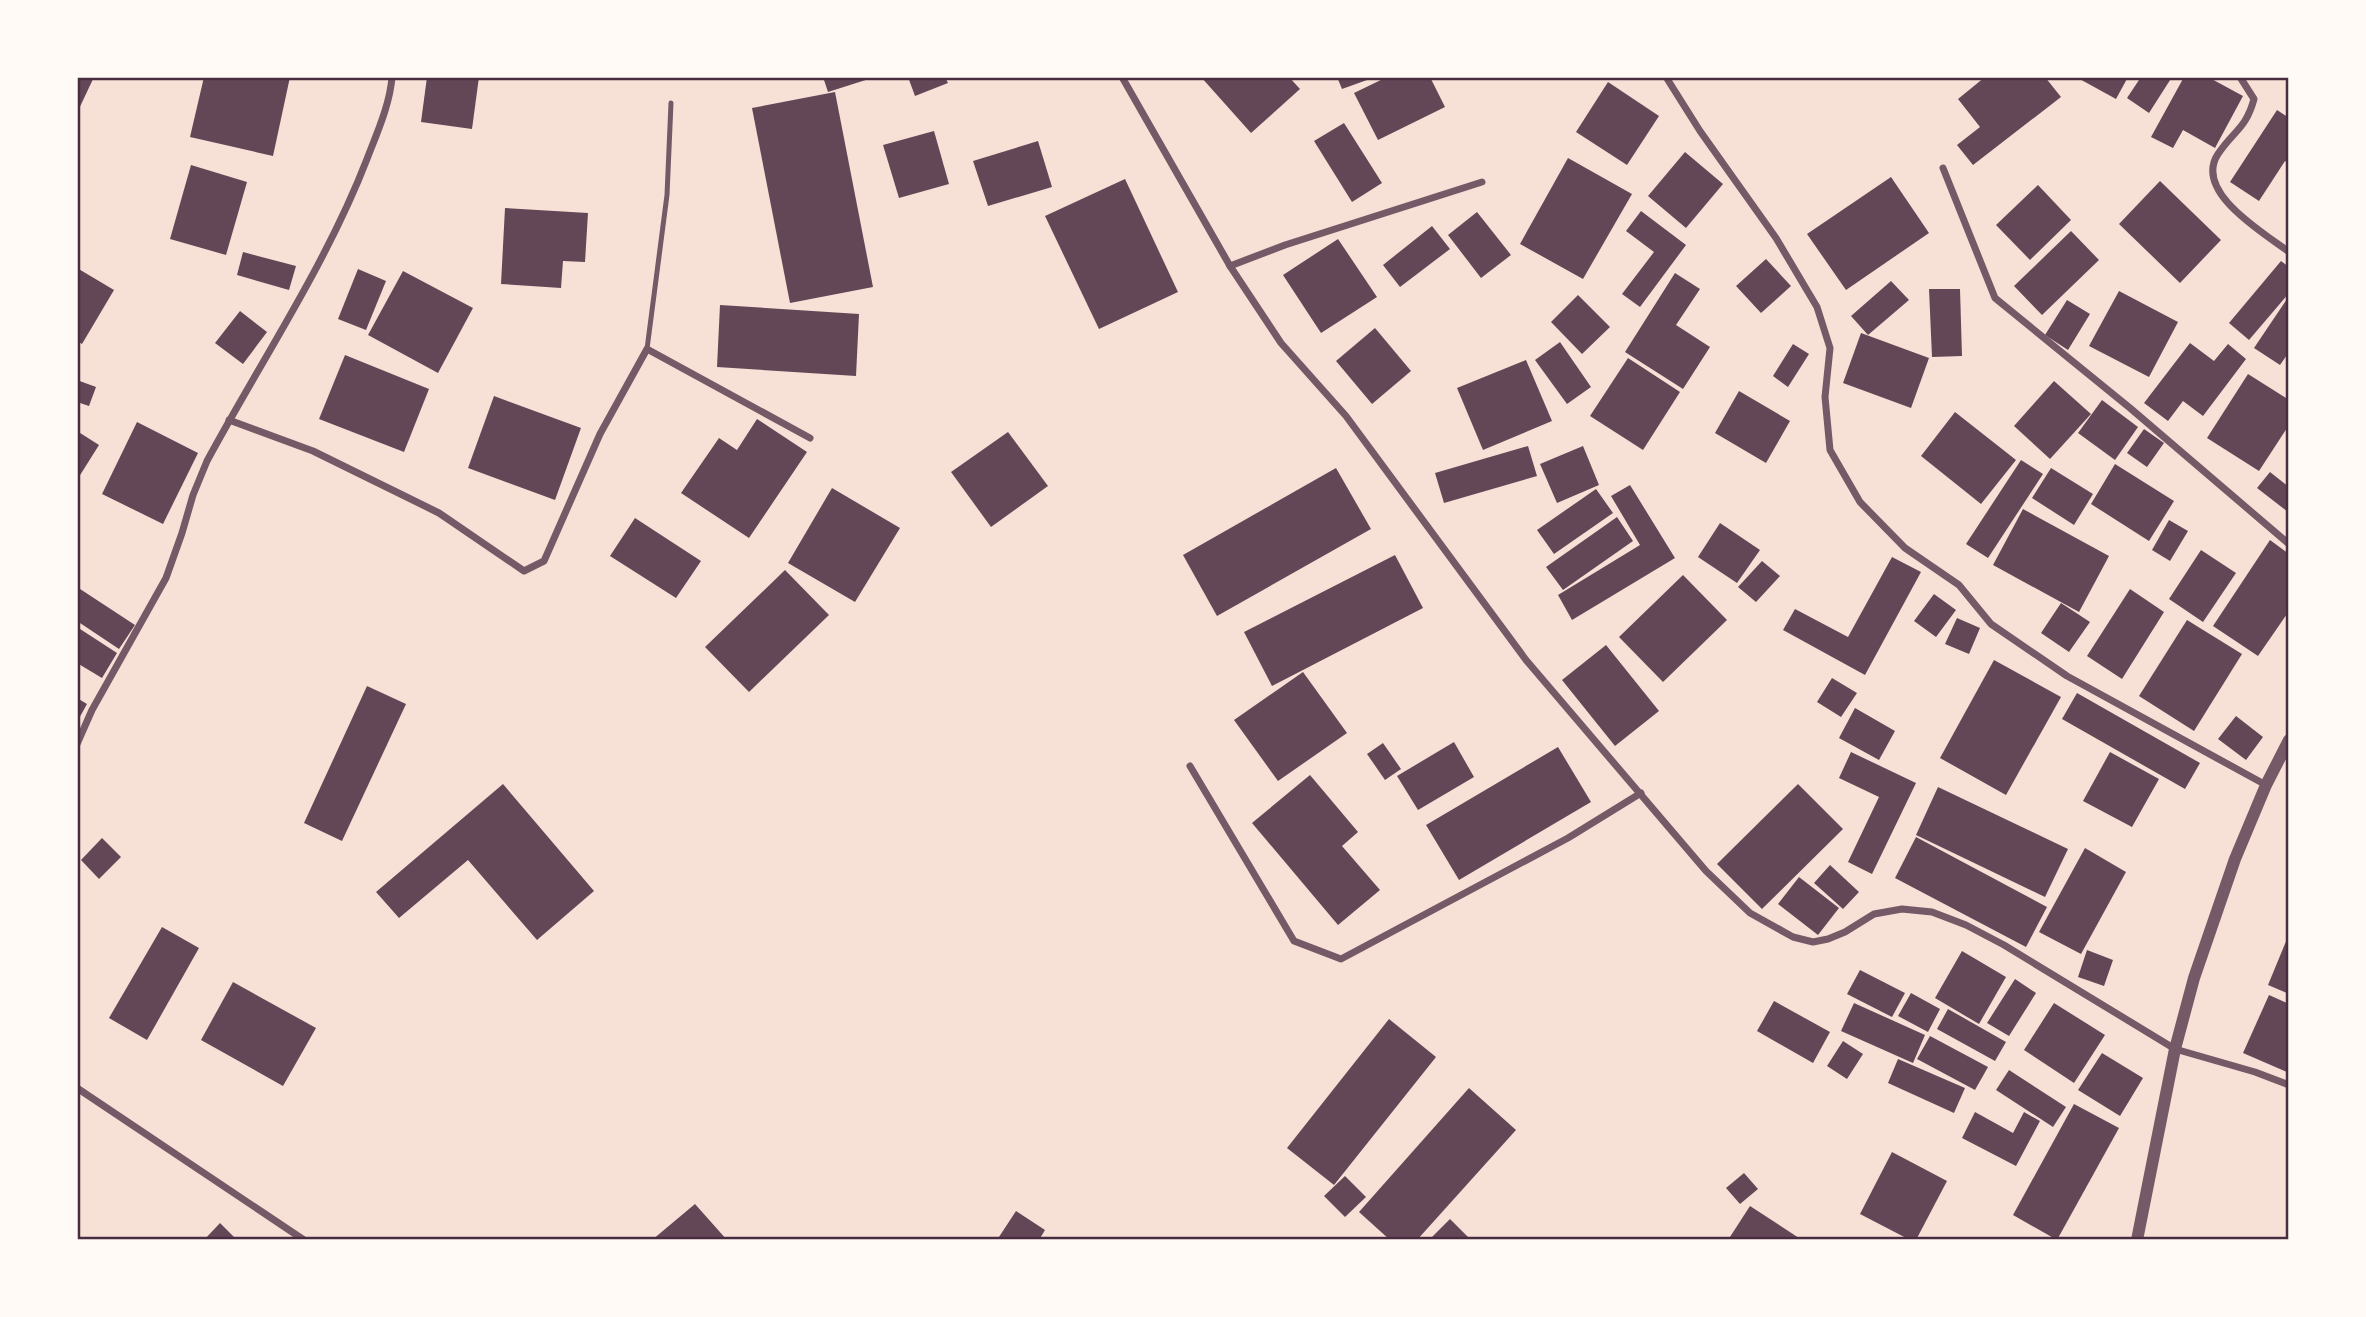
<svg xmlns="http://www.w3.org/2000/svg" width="2366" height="1317" font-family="'Sofia Sans Condensed',sans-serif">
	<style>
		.building { fill: #644757 }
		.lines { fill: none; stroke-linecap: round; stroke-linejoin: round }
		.service { stroke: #755966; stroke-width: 5 }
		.minor { stroke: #755966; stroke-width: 7 }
		.tertiary { stroke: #755966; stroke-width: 12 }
		.neatline { fill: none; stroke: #4a2c40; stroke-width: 2.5 }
	</style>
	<rect width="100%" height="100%" fill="#f7e1d7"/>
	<g class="building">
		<polygon points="77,77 94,77 77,113"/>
		<polygon points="204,77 290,77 273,156 190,137"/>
		<polygon points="427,77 479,77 472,129 421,122"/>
		<polygon points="823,77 872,77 872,78 828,92"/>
		<polygon points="908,77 945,77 948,83 915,96"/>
		<polygon points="1201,77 1289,77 1300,89 1251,133"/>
		<polygon points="1337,77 1366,77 1367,80 1342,89"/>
		<polygon points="1387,77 1430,77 1445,107 1378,140 1354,93"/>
		<polygon points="1985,77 2045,77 2061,97 1973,165 1957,145 1980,127 1958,99"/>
		<polygon points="2076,77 2128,77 2116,99"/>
		<polygon points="2141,77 2172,77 2149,113 2127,98"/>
		<polygon points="2184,77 2208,77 2243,96 2215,148 2183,130 2173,148 2151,137"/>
		<polygon points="1608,82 1659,116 1627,165 1576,132"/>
		<polygon points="835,92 873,287 790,303 752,108"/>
		<polygon points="2277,110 2289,118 2289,164 2285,161 2259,201 2230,182"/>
		<polygon points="1344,123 1382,183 1352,202 1314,141"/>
		<polygon points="934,131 949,184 899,198 883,145"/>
		<polygon points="1038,141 1052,187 988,206 973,161"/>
		<polygon points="1685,152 1723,184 1686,228 1648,196"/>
		<polygon points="1568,158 1632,194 1583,279 1520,244"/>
		<polygon points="191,165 247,182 226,255 170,239"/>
		<polygon points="1891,177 1929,233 1846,290 1807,234"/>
		<polygon points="1125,179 1178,292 1099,329 1045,216"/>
		<polygon points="2160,181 2221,240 2180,283 2119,224"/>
		<polygon points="2038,185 2071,220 2030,260 1996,225"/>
		<polygon points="505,208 588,213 585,262 563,261 561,288 501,284"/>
		<polygon points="1641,211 1686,245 1640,307 1622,294 1654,252 1626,231"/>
		<polygon points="1477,212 1511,255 1481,278 1448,235"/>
		<polygon points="1432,226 1450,249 1400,287 1383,265"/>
		<polygon points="2071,231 2099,260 2042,315 2014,286"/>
		<polygon points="1338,239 1377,297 1321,333 1283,275"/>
		<polygon points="243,252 296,266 289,290 237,275"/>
		<polygon points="1766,259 1791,286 1761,313 1736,286"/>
		<polygon points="2281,261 2289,267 2289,293 2249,340 2229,323"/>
		<polygon points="77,268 114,290 82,344 77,341"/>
		<polygon points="358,269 386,281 366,330 338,319"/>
		<polygon points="403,271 473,308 438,373 368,335"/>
		<polygon points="1675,273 1700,289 1676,325 1710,347 1683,389 1625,352"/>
		<polygon points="1891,281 1909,300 1868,335 1851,316"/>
		<polygon points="1929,289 1960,289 1962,356 1932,357"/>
		<polygon points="2119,291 2178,322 2149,377 2089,346"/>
		<polygon points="1578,295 1610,327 1582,354 1551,322"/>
		<polygon points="2289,296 2289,352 2280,365 2254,348"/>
		<polygon points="2067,300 2090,314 2068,350 2045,335"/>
		<polygon points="720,305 859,314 856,376 717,367"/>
		<polygon points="240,311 267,332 243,364 215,343"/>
		<polygon points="1375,328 1411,371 1372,404 1336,361"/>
		<polygon points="1861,333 1929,358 1911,408 1843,383"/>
		<polygon points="1560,342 1591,387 1567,404 1535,360"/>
		<polygon points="2190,343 2214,361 2228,344 2246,359 2203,416 2183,401 2168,421 2144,403"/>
		<polygon points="1793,344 1809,354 1788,387 1773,376"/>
		<polygon points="345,355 429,389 404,452 319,419"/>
		<polygon points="1628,358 1680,392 1643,450 1590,416"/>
		<polygon points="1526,360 1552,421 1483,450 1457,388"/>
		<polygon points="2248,374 2289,400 2289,425 2259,471 2207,438"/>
		<polygon points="77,380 96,387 89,406 77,402"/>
		<polygon points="2054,381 2091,414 2050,459 2014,426"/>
		<polygon points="1739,391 1790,421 1766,463 1715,433"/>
		<polygon points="494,396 581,428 555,500 468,468"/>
		<polygon points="2102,400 2138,427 2115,460 2078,433"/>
		<polygon points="1955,412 2016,460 1981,504 1921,456"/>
		<polygon points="757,419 807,452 749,538 681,493 719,438 737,450"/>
		<polygon points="137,422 198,453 163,524 102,494"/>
		<polygon points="2144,429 2164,443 2147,467 2127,453"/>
		<polygon points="77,431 99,445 77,480"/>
		<polygon points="1008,432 1048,486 991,527 951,472"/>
		<polygon points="1528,446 1537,476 1444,503 1435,473"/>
		<polygon points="1583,446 1599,485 1557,503 1540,464"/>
		<polygon points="2021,460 2043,474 1988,558 1966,544"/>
		<polygon points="2115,464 2174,501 2149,541 2091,504"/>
		<polygon points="1336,468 1371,529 1217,616 1183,555"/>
		<polygon points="2051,468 2093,494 2074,525 2032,498"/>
		<polygon points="2270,472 2289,487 2288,512 2257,488"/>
		<polygon points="1630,485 1675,558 1572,620 1558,595 1640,545 1611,496"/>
		<polygon points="832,488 900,528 855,602 788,563"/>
		<polygon points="1596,489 1613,513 1554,554 1537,530"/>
		<polygon points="2023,509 2109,556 2079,612 1993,565"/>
		<polygon points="1617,517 1633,541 1563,590 1546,567"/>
		<polygon points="635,518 701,561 676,598 610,556"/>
		<polygon points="2169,520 2188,531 2170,561 2152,550"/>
		<polygon points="1720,523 1760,550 1737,583 1698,557"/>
		<polygon points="2270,540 2289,554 2289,611 2258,656 2213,626"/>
		<polygon points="2201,550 2236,573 2203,622 2169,599"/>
		<polygon points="1395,555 1423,608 1272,686 1244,632"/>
		<polygon points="1892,557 1921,572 1865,675 1783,630 1795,609 1848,637"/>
		<polygon points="1762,561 1780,576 1756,602 1738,587"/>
		<polygon points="785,570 829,615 749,692 705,647"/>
		<polygon points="1683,575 1727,620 1663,682 1619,637"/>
		<polygon points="77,587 135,625 119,649 77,621"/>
		<polygon points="2130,589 2164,612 2122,679 2087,656"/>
		<polygon points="1934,594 1956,610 1936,637 1914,621"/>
		<polygon points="2061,603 2090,622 2069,652 2041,633"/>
		<polygon points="1957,618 1980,628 1969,654 1945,644"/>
		<polygon points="2187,620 2242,654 2194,731 2139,696"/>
		<polygon points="77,627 117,653 102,678 77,663"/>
		<polygon points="1606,645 1659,711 1615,746 1562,680"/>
		<polygon points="1994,660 2061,697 2006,795 1940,758"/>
		<polygon points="1303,672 1347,733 1278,781 1234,720"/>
		<polygon points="1832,678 1857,693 1841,717 1817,702"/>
		<polygon points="367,686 406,704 342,841 304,823"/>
		<polygon points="2077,693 2200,763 2185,789 2062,719"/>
		<polygon points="77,698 87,704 77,722"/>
		<polygon points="1855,708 1895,731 1879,760 1839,738"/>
		<polygon points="2236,716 2263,737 2246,760 2218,739"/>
		<polygon points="1454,742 1474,777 1418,810 1397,776"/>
		<polygon points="1383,743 1401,769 1385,780 1367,754"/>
		<polygon points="1558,747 1591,802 1459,880 1426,825"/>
		<polygon points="1851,752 1916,783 1872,874 1848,862 1879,797 1839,778"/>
		<polygon points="2110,752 2159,779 2132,827 2083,801"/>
		<polygon points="1310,775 1358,832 1342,846 1380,890 1338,925 1252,823"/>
		<polygon points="503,784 594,891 537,940 468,860 399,918 376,892"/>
		<polygon points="1798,784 1843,829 1762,909 1717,864"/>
		<polygon points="1938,787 2068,849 2045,897 1916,835"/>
		<polygon points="1916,837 2047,907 2026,947 1895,878"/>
		<polygon points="102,838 121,857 99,879 81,860"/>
		<polygon points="2085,848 2126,872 2081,954 2039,932"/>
		<polygon points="1830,865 1859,892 1843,909 1814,883"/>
		<polygon points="1799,877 1839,908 1818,935 1778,904"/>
		<polygon points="162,927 199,948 147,1040 109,1018"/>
		<polygon points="2289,934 2289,994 2268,985"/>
		<polygon points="2087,950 2113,960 2104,986 2078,977"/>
		<polygon points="1962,951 2006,977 1979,1024 1935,998"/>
		<polygon points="1860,970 1905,993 1892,1017 1847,994"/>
		<polygon points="2015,979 2036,993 2009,1036 1987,1023"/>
		<polygon points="233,982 316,1028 283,1086 201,1040"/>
		<polygon points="1911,993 1940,1009 1928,1032 1898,1016"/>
		<polygon points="2269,995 2289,1004 2289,1073 2243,1053"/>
		<polygon points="1774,1001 1830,1032 1813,1063 1757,1031"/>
		<polygon points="1854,1003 1925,1035 1913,1063 1841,1031"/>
		<polygon points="2054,1003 2105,1035 2074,1083 2024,1050"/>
		<polygon points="1948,1009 2006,1042 1995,1061 1937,1029"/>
		<polygon points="1389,1019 1436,1057 1334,1185 1287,1148"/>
		<polygon points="1930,1036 1988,1067 1975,1090 1917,1059"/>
		<polygon points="1843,1041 1863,1054 1847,1079 1827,1066"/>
		<polygon points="2102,1053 2143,1078 2120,1116 2078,1090"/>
		<polygon points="1898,1059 1965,1088 1954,1113 1888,1083"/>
		<polygon points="2009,1070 2066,1107 2053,1127 1996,1090"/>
		<polygon points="1469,1088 1516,1130 1417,1240 1390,1240 1359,1212"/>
		<polygon points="2074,1104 2119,1128 2057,1240 2013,1215"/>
		<polygon points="1975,1112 2013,1133 2024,1112 2040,1121 2016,1166 1962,1138"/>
		<polygon points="1892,1152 1947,1181 1916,1240 1910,1240 1860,1214"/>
		<polygon points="1744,1173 1758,1189 1740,1204 1726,1188"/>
		<polygon points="1345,1176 1366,1197 1345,1217 1324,1196"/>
		<polygon points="695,1204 727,1240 652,1240"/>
		<polygon points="1750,1206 1802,1240 1728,1240"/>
		<polygon points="1016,1211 1045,1230 1039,1240 997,1240"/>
		<polygon points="1450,1219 1471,1240 1429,1240"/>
		<polygon points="220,1223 237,1240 204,1240"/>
	</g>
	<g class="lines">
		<polyline class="service" points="647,349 667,195 671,103"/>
		<g class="minor">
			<polyline points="1122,77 1230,266 1281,343 1346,416 1526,660 1706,871 1750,913 1793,937 1813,942 1828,939 1845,932 1874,914 1902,909 1932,912 1966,925 2004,945 2175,1049 2255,1072 2289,1085"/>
			<polyline points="1666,77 1700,131 1776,238 1817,307 1830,348 1825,397 1830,450 1860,502 1905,548 1959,585 1991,624 2067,676 2266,785"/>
			<path d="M2240 77 2254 99C2246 129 2233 131 2218 154 2193 192 2264 233 2289 252"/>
			<polyline points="1943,168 1995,298 2130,408 2289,544"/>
			<polyline points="1230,266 1285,245 1482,182"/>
			<polyline points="229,420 313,451 439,513 524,571 544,561 600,434 647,349 810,438"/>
			<path d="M77 744 92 710 166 578 182 533 193 495 207 461C261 361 326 265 367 159 377 133 390 104 392 77"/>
			<polyline points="1190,766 1294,941 1341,959 1568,838 1641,793"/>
			<polyline points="77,1088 304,1240"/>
		</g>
		<polyline class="tertiary" points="2137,1240 2175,1049 2194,978 2235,859 2266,785 2289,740"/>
	</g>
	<rect width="2366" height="1317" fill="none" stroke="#fffaf5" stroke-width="158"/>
	<rect x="79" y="79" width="2208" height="1159" class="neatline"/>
</svg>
